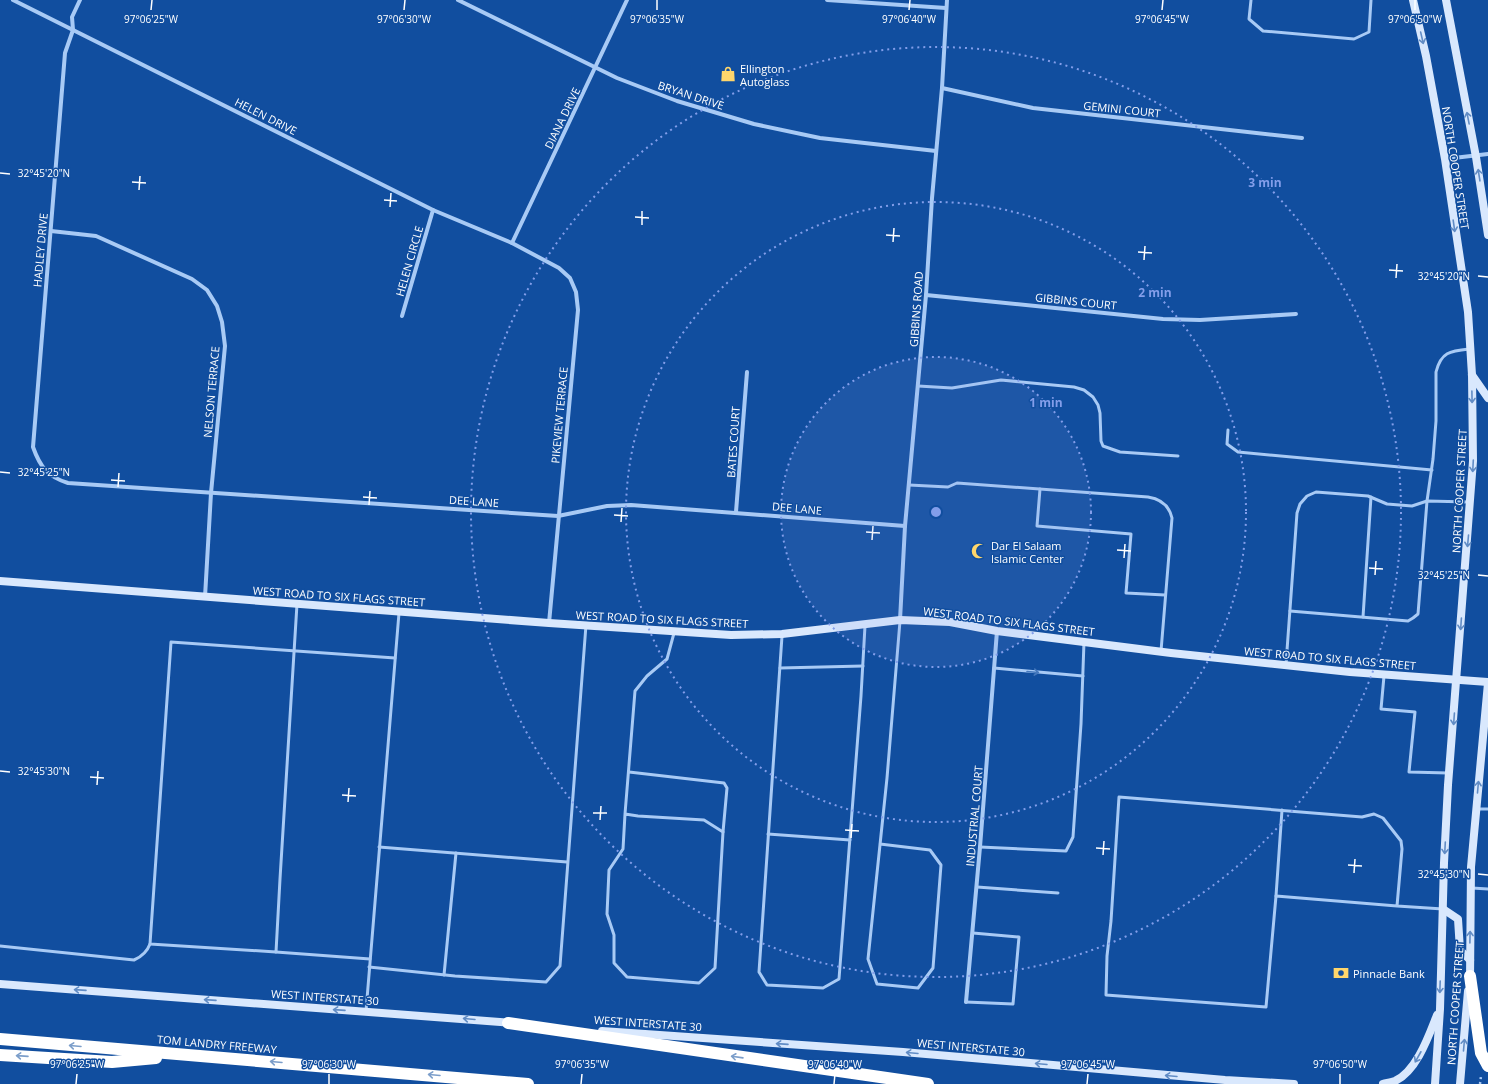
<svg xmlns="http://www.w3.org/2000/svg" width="1488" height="1084" font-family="'Open Sans',sans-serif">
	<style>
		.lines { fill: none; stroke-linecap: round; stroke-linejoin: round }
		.path { stroke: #a8caf5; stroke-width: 2.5; stroke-dasharray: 2 3; stroke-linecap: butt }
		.lane { stroke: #a8caf5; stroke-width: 3 }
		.street { stroke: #a8caf5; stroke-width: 4 }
		.secondary { stroke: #d9e8fd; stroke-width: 8 }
		.highway { stroke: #fff; stroke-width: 12 }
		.oneway { stroke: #618cc5 }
		.oneway2 { stroke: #4679bd }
		.oneway3 { stroke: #7c9eca }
		.ticks { fill: none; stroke: #fff; stroke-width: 1.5 }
		.ring { fill: none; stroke: #839eea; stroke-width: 2; stroke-dasharray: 2 4 }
		.labels { text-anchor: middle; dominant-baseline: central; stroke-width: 3; stroke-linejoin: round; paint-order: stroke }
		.poi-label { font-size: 11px; fill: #fff; stroke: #114e9f; text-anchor: start }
		.street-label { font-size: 11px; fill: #fff; stroke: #114e9f }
		.ticks-label { font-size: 10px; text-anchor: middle; fill: #fff; stroke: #114e9f; stroke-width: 3; stroke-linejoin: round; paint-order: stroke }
		.centre { fill: #839eea; stroke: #114e9f; stroke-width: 2 }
		.ring-label { font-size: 12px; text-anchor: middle; font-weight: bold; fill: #839eea; stroke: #114e9f; stroke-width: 3; stroke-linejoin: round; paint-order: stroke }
	</style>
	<rect width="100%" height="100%" fill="#114e9f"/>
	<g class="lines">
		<polyline class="path" points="1480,1084 1481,1076"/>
		<g class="lane">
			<polyline points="1251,0 1249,19 1263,31 1354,39 1369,32 1371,0"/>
			<polyline points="918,386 952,388 1001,380 1074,387 1084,390 1093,397 1098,405 1100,413 1101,441 1103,446 1120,452 1178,456"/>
			<polyline points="1228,430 1227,444 1238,452 1432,470"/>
			<path d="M909 485 948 487 957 483 1148 497C1161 499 1169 505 1172 518L1161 651"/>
			<polyline points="1040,489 1037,526 1131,534 1126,593 1165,595"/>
			<polyline points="297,604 280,879 276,952 150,944 171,642 395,658"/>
			<path d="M1290 611 1408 621 1413 618 1418 614 1427 501 1433 459 1436 421V372C1441 352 1450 351 1469 349"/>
			<polyline points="1363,617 1371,497"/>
			<polyline points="782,636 759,972 767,985 823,988 839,979 861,696 865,626"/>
			<polyline points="1286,664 1297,513 1300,504 1307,496 1316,492 1368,496 1387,504 1412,506 1427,501 1469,502"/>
			<polyline points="780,668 863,666"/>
			<polyline points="994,668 1083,676"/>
			<polyline points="1384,676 1381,709 1415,712 1409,772 1448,773"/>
			<polyline points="629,772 724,783 727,788 723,832"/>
			<polyline points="1478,809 1488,809"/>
			<polyline points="625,814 623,849 609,870 607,914 614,935 614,963 627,977 699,983 715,968 723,832 704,820 638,816 625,814 635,691 647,676 667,659 674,633"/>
			<polyline points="768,834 850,840"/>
			<polyline points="880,844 930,850 941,865 933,968 918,988 877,984 868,959 887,778 900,621"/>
			<polyline points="379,847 567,862"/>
			<polyline points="980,847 1066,851 1073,837 1081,724 1084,642"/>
			<polyline points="977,887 1058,893"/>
			<polyline points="1472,888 1488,889"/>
			<polyline points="1276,896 1282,810"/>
			<polyline points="1397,906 1276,896 1266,1007 1106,995 1107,956 1111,921 1119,797 1362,817 1374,814 1383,818 1401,841 1402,849 1397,906 1443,909"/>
			<path d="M0 946 134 960C141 957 147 952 150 944"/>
			<polyline points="276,952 370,959"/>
			<polyline points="369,967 455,976 546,982 560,966 586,625"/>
			<polyline points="444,975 456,853"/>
			<polyline points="966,1002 1013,1004 1019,937 973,933"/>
			<polyline points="366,1011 399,613"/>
		</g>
		<g class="street">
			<polyline points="13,0 433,210 512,243 559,268 570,278 576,292 578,310 549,623"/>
			<path d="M80 0 72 17 73 30 65 53 33 447C40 467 48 477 68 483L558 516 607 506 631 505 905 526"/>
			<polyline points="458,0 617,78 677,101 754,124 820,138 936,151"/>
			<polyline points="827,0 946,8"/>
			<polyline points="942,88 1033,108 1302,138"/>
			<polyline points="1445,159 1488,154"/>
			<polyline points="51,231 96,236 192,279 207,290 217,306 222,322 225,346 211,493 205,597"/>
			<polyline points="512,243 627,0"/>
			<polyline points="926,295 1163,319 1200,320 1296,314"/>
			<polyline points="402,316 433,210"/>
			<polyline points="736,512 747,372"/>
			<polyline points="900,620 905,526 926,295 932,198 942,88 947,0"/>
			<polyline points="966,1002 980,847 997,631"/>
		</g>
		<g class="secondary">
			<polyline points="1413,0 1426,56 1445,159 1468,312 1472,375 1473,461 1448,785 1444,863 1440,1009 1435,1084"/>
			<polyline points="1446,0 1476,157 1488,235"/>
			<polyline points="1472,375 1488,398"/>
			<polyline points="0,581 549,623 731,635 782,634 900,620 950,622 997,631 1171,653 1350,672 1488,682"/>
			<polyline points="1443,909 1458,919 1460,950 1470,960"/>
			<polyline points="1470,980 1471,867 1488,683"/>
			<polyline points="0,984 513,1023"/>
			<polyline points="602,1031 903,1052 1225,1080 1294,1084"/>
			<path d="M1383 1084C1387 1083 1392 1082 1395 1081 1417 1071 1429 1035 1437 1015"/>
			<polyline points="1460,1084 1468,991"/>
		</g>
		<g class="highway">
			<polyline points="1470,976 1481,1053 1488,1066"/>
			<polyline points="508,1023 928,1084"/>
			<polyline points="0,1039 528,1084"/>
			<polyline points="0,1055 112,1062 156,1058"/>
		</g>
	</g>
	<defs><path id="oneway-shaft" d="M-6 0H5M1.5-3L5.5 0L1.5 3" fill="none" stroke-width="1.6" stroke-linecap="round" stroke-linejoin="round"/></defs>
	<g class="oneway">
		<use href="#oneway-shaft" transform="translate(1422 38) rotate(77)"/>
		<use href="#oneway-shaft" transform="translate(1468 118) rotate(-101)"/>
		<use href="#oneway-shaft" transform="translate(1479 175) rotate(-99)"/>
		<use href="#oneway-shaft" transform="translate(1454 226) rotate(82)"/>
		<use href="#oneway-shaft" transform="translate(1472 397) rotate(89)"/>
		<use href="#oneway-shaft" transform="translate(1473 466) rotate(93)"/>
		<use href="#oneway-shaft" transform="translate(1468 541) rotate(95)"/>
		<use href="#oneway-shaft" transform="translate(1461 624) rotate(94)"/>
		<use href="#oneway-shaft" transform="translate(1454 719) rotate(94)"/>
		<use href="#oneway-shaft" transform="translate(1478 787) rotate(-85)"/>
		<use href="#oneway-shaft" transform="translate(1445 848) rotate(93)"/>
		<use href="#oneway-shaft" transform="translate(1470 937) rotate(-89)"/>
		<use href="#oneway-shaft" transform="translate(1440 987) rotate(92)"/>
		<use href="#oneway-shaft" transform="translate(80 990) rotate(-176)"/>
		<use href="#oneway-shaft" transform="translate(210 1000) rotate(-176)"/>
		<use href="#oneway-shaft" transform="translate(339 1010) rotate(-176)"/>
		<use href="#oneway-shaft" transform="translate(469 1019) rotate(-175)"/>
		<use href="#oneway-shaft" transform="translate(782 1044) rotate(-176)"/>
		<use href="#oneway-shaft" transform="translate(1464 1045) rotate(-85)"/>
		<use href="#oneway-shaft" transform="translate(912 1053) rotate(-175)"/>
		<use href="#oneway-shaft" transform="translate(1418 1057) rotate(119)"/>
		<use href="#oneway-shaft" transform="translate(1041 1064) rotate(-175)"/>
		<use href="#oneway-shaft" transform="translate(1171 1076) rotate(-175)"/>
	</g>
	<use class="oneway2" href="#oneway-shaft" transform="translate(1033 672) rotate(5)"/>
	<g class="oneway3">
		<use href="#oneway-shaft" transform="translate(75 1046) rotate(-175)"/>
		<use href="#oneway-shaft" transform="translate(22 1056) rotate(-176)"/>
		<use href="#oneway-shaft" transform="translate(737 1057) rotate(-172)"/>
		<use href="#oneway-shaft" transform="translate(276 1062) rotate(-175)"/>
		<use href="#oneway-shaft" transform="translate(434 1075) rotate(-175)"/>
	</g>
	<path class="ticks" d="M151 10 152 0M404 10 405 0M657 10V0M909 10 910 0M1162 10 1163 0M1415 10V0M0 173 10 174M132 182 146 183M139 190 140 176M384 200 397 201M390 207 391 193M635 217 649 218M642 225V211M886 235 900 236M893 242 894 228M1138 252 1152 253M1144 260 1145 246M1389 270 1403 271M1478 276 1488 277M1396 278 1397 264M0 472 10 473M111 480 125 481M118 487 119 473M363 497 377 498M369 505 370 491M614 515 628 516M621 522 622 508M866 532 880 533M872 540 873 526M1117 550 1131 551M1124 558 1125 544M1369 568 1383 569M1375 575 1376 561M1478 575 1488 576M0 771 10 772M90 777 104 778M97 785 98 771M342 795 356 796M348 802 349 788M593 813H607M600 820 601 806M845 830 859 831M851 838 852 824M1096 848 1110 849M1103 855 1104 841M1348 865 1362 866M1354 873 1355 859M1478 874 1488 875M76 1084 77 1074M329 1084V1074M581 1084 582 1074M834 1084 835 1074M1087 1084 1088 1074M1340 1084V1074"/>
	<circle cx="936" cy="512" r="155" fill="#839eea" fill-opacity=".12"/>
	<g class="ring">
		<circle cx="936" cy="512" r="155"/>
		<circle cx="936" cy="512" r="310"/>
		<circle cx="936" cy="512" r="465"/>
	</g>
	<defs>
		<symbol id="shop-bare" viewBox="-9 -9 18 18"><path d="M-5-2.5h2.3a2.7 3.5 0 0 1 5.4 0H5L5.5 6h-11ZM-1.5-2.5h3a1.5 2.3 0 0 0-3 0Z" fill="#ffd66c" stroke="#114e9f" stroke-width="2.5" paint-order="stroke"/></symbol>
		<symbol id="mosque-bare" viewBox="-9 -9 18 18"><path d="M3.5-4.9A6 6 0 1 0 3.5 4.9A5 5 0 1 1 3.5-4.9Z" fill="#ffd66c" stroke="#114e9f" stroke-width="2.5" paint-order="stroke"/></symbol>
		<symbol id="bank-bare" viewBox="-9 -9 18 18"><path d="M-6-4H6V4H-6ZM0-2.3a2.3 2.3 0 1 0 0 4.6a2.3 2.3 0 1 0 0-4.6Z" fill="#ffd66c" stroke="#114e9f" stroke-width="2.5" paint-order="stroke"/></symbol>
	</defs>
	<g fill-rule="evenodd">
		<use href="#shop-bare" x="717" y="63" width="22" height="22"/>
		<use href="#mosque-bare" x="968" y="540" width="22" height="22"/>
		<use href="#bank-bare" x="1330" y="962" width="22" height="22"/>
	</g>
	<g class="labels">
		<g class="poi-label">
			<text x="740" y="68">Ellington<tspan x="740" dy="13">Autoglass</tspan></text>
			<text x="991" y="545">Dar El Salaam<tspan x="991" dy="13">Islamic Center</tspan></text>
			<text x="1353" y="973">Pinnacle Bank</text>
		</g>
		<g class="street-label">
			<text transform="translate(691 95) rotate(18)">BRYAN DRIVE</text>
			<text transform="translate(1122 109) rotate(6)">GEMINI COURT</text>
			<text transform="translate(266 116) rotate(27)">HELEN DRIVE</text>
			<text transform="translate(562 118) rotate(-64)">DIANA DRIVE</text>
			<text transform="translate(1456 168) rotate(81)">NORTH COOPER STREET</text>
			<text transform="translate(40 250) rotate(-85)">HADLEY DRIVE</text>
			<text transform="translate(409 261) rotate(-74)">HELEN CIRCLE</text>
			<text transform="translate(1076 301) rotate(6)">GIBBINS COURT</text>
			<text transform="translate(916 309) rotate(-86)">GIBBINS ROAD</text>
			<text transform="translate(211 392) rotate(-85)">NELSON TERRACE</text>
			<text transform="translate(559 415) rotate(-85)">PIKEVIEW TERRACE</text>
			<text transform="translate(733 442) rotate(-86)">BATES COURT</text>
			<text transform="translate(1459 491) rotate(-87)">NORTH COOPER STREET</text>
			<text transform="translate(474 501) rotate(4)">DEE LANE</text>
			<text transform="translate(797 508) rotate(5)">DEE LANE</text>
			<text transform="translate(339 596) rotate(4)">WEST ROAD TO SIX FLAGS STREET</text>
			<text transform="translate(662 619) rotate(3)">WEST ROAD TO SIX FLAGS STREET</text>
			<text transform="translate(1009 621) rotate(7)">WEST ROAD TO SIX FLAGS STREET</text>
			<text transform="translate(1330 658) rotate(5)">WEST ROAD TO SIX FLAGS STREET</text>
			<text transform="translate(974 816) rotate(-85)">INDUSTRIAL COURT</text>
			<text transform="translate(325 997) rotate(4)">WEST INTERSTATE 30</text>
			<text transform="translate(1455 1003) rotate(-86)">NORTH COOPER STREET</text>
			<text transform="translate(648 1023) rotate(4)">WEST INTERSTATE 30</text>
			<text transform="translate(217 1044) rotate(5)">TOM LANDRY FREEWAY</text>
			<text transform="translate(971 1047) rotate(5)">WEST INTERSTATE 30</text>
		</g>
	</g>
	<g class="ticks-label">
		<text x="151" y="23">97°06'25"W</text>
		<text x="404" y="23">97°06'30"W</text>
		<text x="657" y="23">97°06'35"W</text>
		<text x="909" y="23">97°06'40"W</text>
		<text x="1162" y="23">97°06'45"W</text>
		<text x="1415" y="23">97°06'50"W</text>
		<text x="44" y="177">32°45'20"N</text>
		<text x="1444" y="280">32°45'20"N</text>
		<text x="44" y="476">32°45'25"N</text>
		<text x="1444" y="579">32°45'25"N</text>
		<text x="44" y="775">32°45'30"N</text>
		<text x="1444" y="878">32°45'30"N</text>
		<text x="77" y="1068">97°06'25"W</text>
		<text x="329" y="1068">97°06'30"W</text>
		<text x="582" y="1068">97°06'35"W</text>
		<text x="835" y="1068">97°06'40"W</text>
		<text x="1088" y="1068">97°06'45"W</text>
		<text x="1340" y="1068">97°06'50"W</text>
	</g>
	<circle cx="936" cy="512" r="6" class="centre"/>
	<g class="ring-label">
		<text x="1265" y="187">3 min</text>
		<text x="1155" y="297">2 min</text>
		<text x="1046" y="407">1 min</text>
	</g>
</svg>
